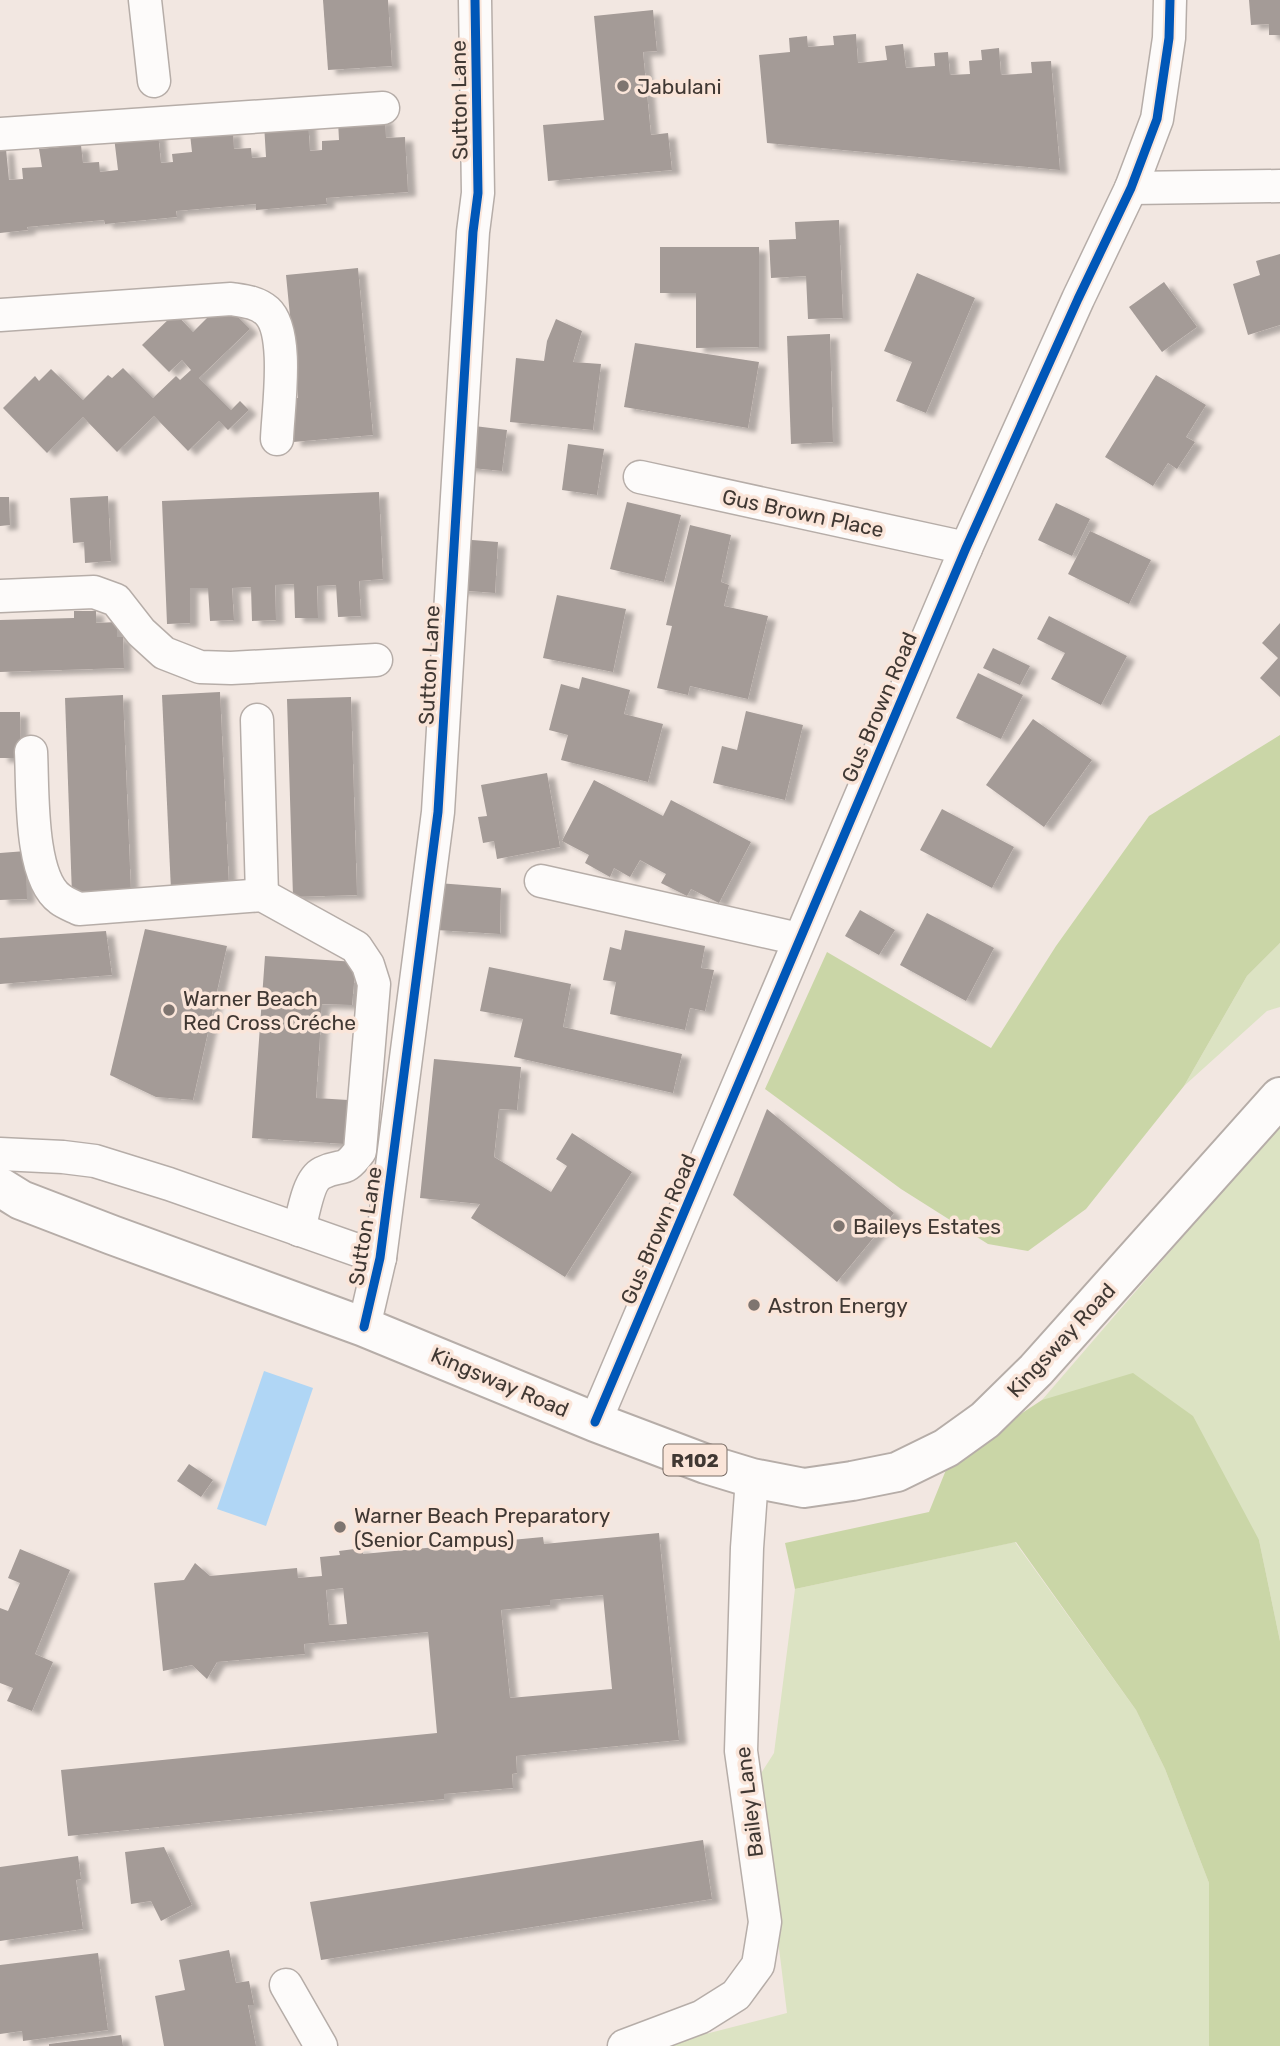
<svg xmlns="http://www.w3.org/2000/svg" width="1280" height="2046" font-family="Rubik,sans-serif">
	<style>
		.green { fill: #dce3c3 }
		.forest { fill: #cad6a7 }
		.water { fill: #b0d6f5 }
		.building { fill: #a49b97; fill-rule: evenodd; filter: url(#shadow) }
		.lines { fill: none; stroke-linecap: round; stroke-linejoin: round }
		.minor-casing { stroke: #b6ada8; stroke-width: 35 }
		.primary-casing { stroke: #b6ada8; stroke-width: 42 }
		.minor { stroke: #fdfbfa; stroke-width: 32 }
		.primary { stroke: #fdfbfa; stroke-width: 38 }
		.cycleway-casing { stroke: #fae5d9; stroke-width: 13 }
		.cycleway { stroke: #0057b8; stroke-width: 9 }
		.poi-dot { fill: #7e7570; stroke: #fae5d9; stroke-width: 2.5 }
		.labels { text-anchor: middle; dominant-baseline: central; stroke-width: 7; stroke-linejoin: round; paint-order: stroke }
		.shield { fill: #fae5d9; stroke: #786c65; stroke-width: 2 }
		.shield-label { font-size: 19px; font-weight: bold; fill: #403833 }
		.poi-label { font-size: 21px; fill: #403833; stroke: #fae5d9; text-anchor: start }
		.street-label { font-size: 21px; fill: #403833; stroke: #fae5d9 }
	</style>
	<defs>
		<filter id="shadow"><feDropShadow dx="8" dy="4.5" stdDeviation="2" flood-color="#0004"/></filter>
	</defs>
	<rect width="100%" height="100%" fill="#f2e7e1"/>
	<g class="green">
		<polygon points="1280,943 1280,1007 1267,1011 1184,1086 1247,976"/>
		<polygon points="1280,1124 1280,1641 1259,1540 1042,1400"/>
		<polygon points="1015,1542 1136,1710 1165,1769 1209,1883 1209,2046 659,2046 787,2013 758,1778 774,1753 795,1589"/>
	</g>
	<g class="forest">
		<polygon points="1280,735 1280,943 1247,976 1184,1086 1086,1209 1028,1251 988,1244 901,1189 765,1089 827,952 991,1048 1056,946 1149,816"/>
		<polygon points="1133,1373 1193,1416 1259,1540 1280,1641 1280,2046 1209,2046 1209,1883 1165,1769 1136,1710 1016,1542 795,1589 785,1543 929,1512 950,1460 1042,1400"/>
	</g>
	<polygon class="water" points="264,1371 313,1388 266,1526 217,1509"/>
	<g class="building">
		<polygon points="323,0 388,0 392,66 328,70"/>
		<polygon points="1249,0 1280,0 1280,35 1269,35 1269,24 1251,25"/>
		<polygon points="653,10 657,51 643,52 651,135 668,133 672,170 548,181 543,125 604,120 594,16"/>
		<polygon points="856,34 858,63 887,60 885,46 903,44 906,68 935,66 934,53 948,52 950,75 970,74 969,61 982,60 981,50 999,48 1001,75 1032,73 1031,62 1051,61 1060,170 767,143 759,55 790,52 789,38 807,36 808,47 834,45 833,36"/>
		<polygon points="385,118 386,138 405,137 408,192 326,198 327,204 256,210 256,204 176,211 177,217 105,224 104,220 27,227 28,230 0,233 0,149 6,149 9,180 23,179 22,168 42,167 39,149 81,145 83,163 99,162 100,172 118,170 114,137 158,133 161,163 173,162 172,154 192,152 190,134 233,131 234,149 251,148 252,158 266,157 264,124 308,120 310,151 322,150 322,141 339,140 338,121"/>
		<polygon points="839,220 843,318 808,319 806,276 771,278 769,240 796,239 795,222"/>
		<polygon points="660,247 759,247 759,347 696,348 696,293 660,293"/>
		<polygon points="1280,254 1280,325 1248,335 1233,284 1260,275 1256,261"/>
		<polygon points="358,268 373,435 293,442 289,398 298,398 286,275"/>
		<polygon points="917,273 975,298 926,413 896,401 912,362 884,351"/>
		<polygon points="1164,282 1197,327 1162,352 1129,307"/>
		<polygon points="223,302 250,329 199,378 231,410 240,401 249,410 228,430 219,421 188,451 154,416 117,452 83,417 47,453 3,408 35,376 39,381 51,369 83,400 108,375 112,378 123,368 153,398 176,376 180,380 191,370 182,360 169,372 142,345 175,313 193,332"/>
		<polygon points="556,319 582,331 573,362 601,364 593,430 510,422 516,358 544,361 547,341"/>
		<polygon points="830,334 833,442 791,444 787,336"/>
		<polygon points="635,343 759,362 748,428 624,407"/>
		<polygon points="1156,375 1206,405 1186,437 1195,442 1177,469 1168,463 1153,486 1105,457"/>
		<polygon points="466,425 507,430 502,471 461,467"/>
		<polygon points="568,444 604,449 597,495 562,490"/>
		<polygon points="379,492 383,579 359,581 361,616 338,617 336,585 317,586 318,618 295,618 294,584 275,585 276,620 252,621 251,587 232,588 234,620 210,621 208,588 190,588 190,623 167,624 162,501"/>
		<polygon points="108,496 111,561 85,563 84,542 73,543 70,498"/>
		<polygon points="0,497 9,497 10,525 0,526"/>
		<polygon points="627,502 681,515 664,582 610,569"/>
		<polygon points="1056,503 1090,519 1072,556 1038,540"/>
		<polygon points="690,525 731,535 721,582 729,585 724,606 768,616 748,699 690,686 688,695 657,688 672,626 666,625"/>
		<polygon points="1090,531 1151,560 1129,604 1068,574"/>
		<polygon points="459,539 498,542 495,593 456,590"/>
		<polygon points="557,595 626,609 613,672 543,658"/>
		<polygon points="74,611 96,611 96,623 117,622 117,637 123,637 124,668 0,672 0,620 74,618"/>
		<polygon points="1049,616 1127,656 1101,705 1051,679 1065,653 1037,639"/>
		<polygon points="1280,623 1280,697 1260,678 1278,658 1262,643"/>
		<polygon points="993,648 1030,666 1020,685 983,668"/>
		<polygon points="978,673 1023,695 1001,739 956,718"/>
		<polygon points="582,677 630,690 624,714 663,724 648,782 561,760 568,735 549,730 561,684 579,689"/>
		<polygon points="220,692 229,887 171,890 162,695"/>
		<polygon points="123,695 131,893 72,895 65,698"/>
		<polygon points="351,697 357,895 293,897 287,699"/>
		<polygon points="746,711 803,725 785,800 713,783 722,746 737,750"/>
		<polygon points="0,712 20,712 21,758 0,758"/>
		<polygon points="1033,719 1092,760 1044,827 986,785"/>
		<polygon points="547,773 560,847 497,859 494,841 483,843 478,817 487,816 481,785"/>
		<polygon points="594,780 663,816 671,800 751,842 719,903 691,889 687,896 661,883 666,874 640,860 630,877 614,868 610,877 585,863 589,855 562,841"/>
		<polygon points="942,809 1014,847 992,888 920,850"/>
		<polygon points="26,851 27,899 0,900 0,853"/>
		<polygon points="438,883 501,888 500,934 436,930"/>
		<polygon points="860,910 895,930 879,955 845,936"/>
		<polygon points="927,913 994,948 966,1001 900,965"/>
		<polygon points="145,929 227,946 193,1100 156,1097 110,1075"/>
		<polygon points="625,930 705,946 701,968 714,970 705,1011 690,1008 685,1030 610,1014 616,982 603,980 610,947 621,950"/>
		<polygon points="106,931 112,975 0,984 0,938"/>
		<polygon points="265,956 356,962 352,1005 322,1004 316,1098 348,1100 345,1144 252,1138"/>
		<polygon points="489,967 571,984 563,1027 682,1054 673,1093 514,1057 523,1019 480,1011"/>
		<polygon points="434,1059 521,1067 517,1110 499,1109 494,1157 551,1192 567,1166 556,1159 572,1133 632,1172 565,1277 471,1218 480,1204 420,1198"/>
		<polygon points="767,1109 894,1213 837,1282 733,1195"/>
		<polygon points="189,1464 213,1480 201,1497 177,1481"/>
		<path d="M659 1533 679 1740 516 1756 517 1773 512 1774 513 1788 444 1794V1799L68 1836 61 1770 437 1733 428 1632 304 1644 305 1654 217 1662 207 1679 192 1665 163 1671 154 1583 184 1580 195 1563 210 1576 297 1568 298 1578 322 1576 320 1557 340 1555 339 1551 362 1548 363 1554 543 1537 544 1544ZM343 1588 347 1624 329 1625 326 1590ZM603 1595 612 1689 510 1698 501 1610 550 1605V1600Z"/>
		<polygon points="20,1549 70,1570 35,1654 53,1662 32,1711 7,1701 13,1688 0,1683 0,1608 8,1611 20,1583 8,1578"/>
		<polygon points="703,1840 712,1899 321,1960 310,1902"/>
		<polygon points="164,1847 192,1905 161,1921 151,1901 131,1904 125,1852"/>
		<polygon points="78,1856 81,1879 76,1880 83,1929 0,1941 0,1867"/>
		<polygon points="229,1950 236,1983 249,1981 254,2005 248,2005 256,2046 164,2046 155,1996 185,1990 179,1960"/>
		<polygon points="98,1953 108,2030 23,2041 22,2031 0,2034 0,1965"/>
		<polygon points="121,2035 123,2046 49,2046 49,2044"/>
	</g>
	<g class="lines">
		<defs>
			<g id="minor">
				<polyline points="145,0 154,81"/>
				<polyline points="0,134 383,108"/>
				<polyline points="1131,188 1280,186"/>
				<path d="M0 315 231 299C244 301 257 302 267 311 290 332 278 409 277 439"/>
				<polyline points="640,477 966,548"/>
				<polyline points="0,596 94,592 116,600 141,632 164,653 200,667 231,668 376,660"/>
				<polyline points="257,720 262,895"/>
				<path d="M31 752C33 788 29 877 60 899 65 903 73 906 79 909L262 895 356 947 368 965 374 984 360 1151C343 1174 343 1163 322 1173 308 1180 303 1215 299 1230"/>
				<polyline points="541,881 799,939"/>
				<polyline points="0,1154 63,1157 95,1161 169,1184 380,1258"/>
				<polyline points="364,1327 380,1258 438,812 473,232 478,193 475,0"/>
				<polyline points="595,1422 966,548 1078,299 1131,188 1157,119 1169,38 1170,0"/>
				<polyline points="286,1985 321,2046"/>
				<polyline points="624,2046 701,2017 736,1995 758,1965 765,1922 741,1751 747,1548 752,1478"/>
			</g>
			<polyline id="primary" points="0,1187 21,1200 112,1235 364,1327 595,1422 706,1464 752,1478 804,1488 852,1481 897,1472 946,1448 985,1420 1036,1370 1280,1097"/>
		</defs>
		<use href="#minor" class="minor-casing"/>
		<use href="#primary" class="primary-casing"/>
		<use href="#minor" class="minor"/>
		<use href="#primary" class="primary"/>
		<defs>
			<g id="cycleway">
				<polyline points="364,1327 380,1258 438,812 473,232 478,193 475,0"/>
				<polyline points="595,1422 966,548 1078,299 1131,188 1157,119 1169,38 1170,0"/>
			</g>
		</defs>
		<use href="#cycleway" class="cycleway-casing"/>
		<use href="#cycleway" class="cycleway"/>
	</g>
	<g class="poi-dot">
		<circle cx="623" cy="86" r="7"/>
		<circle cx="169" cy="1010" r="7"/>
		<circle cx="839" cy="1226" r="7"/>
		<circle cx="754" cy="1305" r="7"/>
		<circle cx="340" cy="1527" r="7"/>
	</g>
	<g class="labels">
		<rect class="shield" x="663.5" y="1444.5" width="63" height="31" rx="5"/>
		<g class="shield-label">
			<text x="695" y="1460">R102</text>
		</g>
		<g class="poi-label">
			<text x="637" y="86">Jabulani</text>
			<text x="183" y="998">Warner Beach<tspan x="183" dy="24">Red Cross Créche</tspan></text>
			<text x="853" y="1226">Baileys Estates</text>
			<text x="768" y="1305">Astron Energy</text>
			<text x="354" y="1515">Warner Beach Preparatory<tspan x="354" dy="24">(Senior Campus)</tspan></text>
		</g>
		<g class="street-label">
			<text transform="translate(459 100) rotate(-91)">Sutton Lane</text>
			<text transform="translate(803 513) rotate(12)">Gus Brown Place</text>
			<text transform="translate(429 665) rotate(-87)">Sutton Lane</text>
			<text transform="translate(879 707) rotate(-67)">Gus Brown Road</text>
			<text transform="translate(365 1226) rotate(-81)">Sutton Lane</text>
			<text transform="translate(658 1229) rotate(-67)">Gus Brown Road</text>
			<text transform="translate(1061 1340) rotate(-47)">Kingsway Road</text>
			<text transform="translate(500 1382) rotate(23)">Kingsway Road</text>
			<text transform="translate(749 1802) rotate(-97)">Bailey Lane</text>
		</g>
	</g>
</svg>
